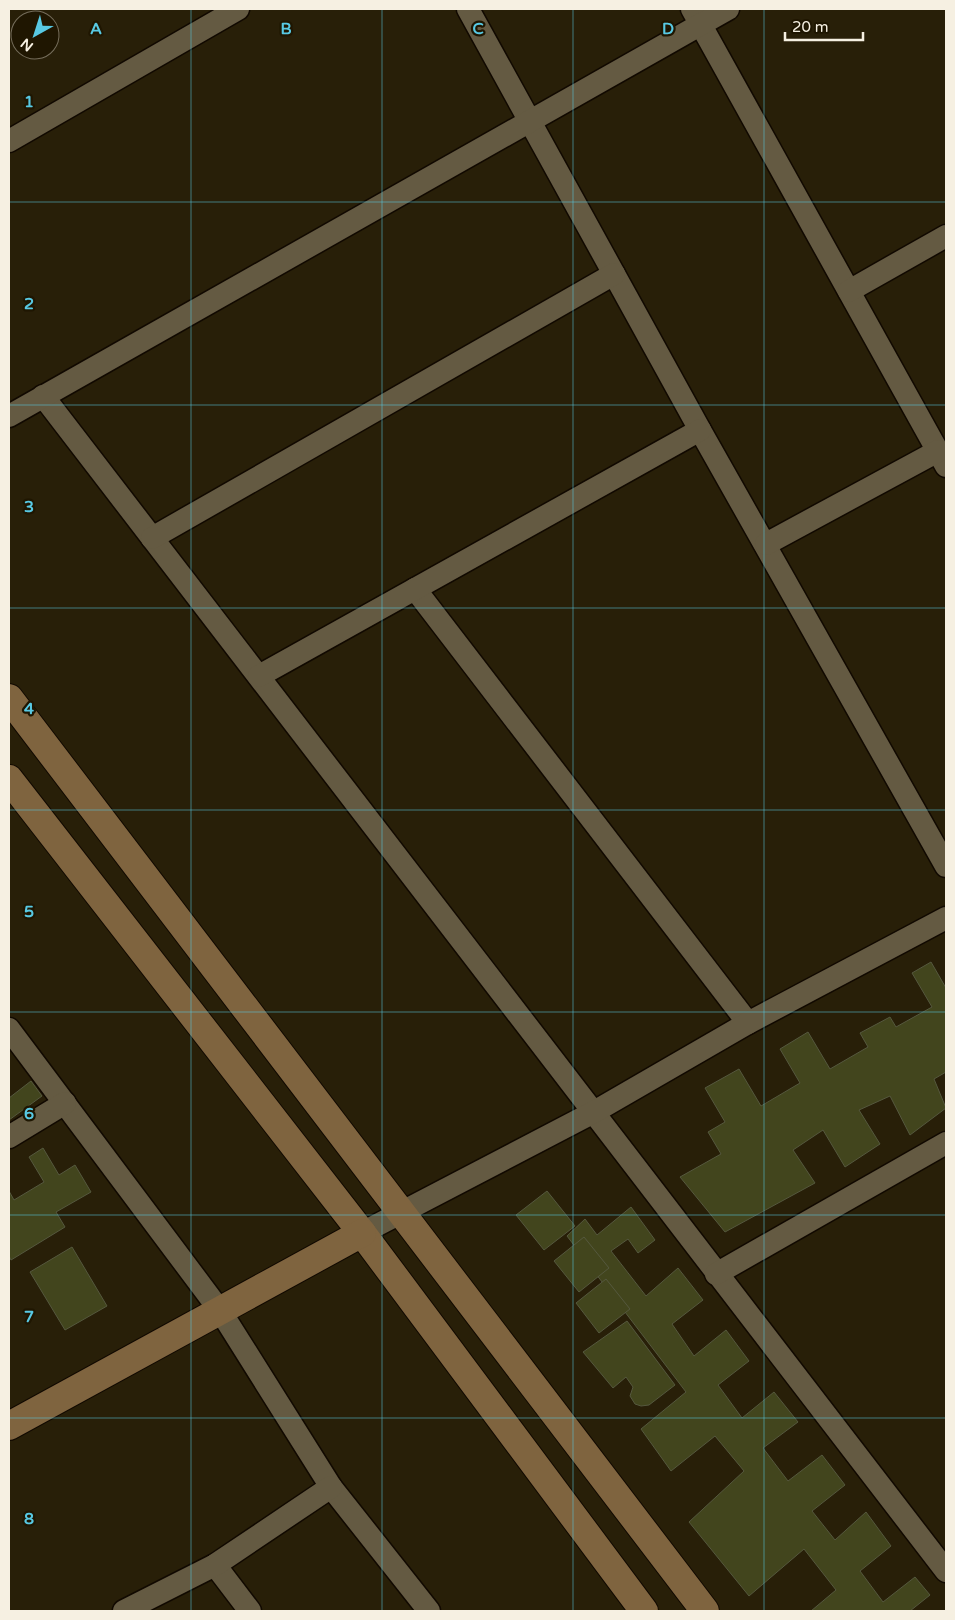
<svg xmlns="http://www.w3.org/2000/svg" width="955" height="1620" font-family="'Varela Round',sans-serif">
	<style>
		.building { fill: #42451d; stroke: #55583e }
		.lines { fill: none; stroke-linecap: round; stroke-linejoin: round }
		.street-casing { stroke: #110900; stroke-width: 25 }
		.secondary-casing { stroke: #110900; stroke-width: 30 }
		.street { stroke: #645a42; stroke-width: 22 }
		.secondary { stroke: #7f643f; stroke-width: 28 }
		.grid { fill: none; stroke: #58c9e3; stroke-width: 1; stroke-opacity: 0.55 }
		.grid-label { font-size: 16px; text-anchor: middle; font-weight: bold; fill: #58c9e3; stroke: #1f1601; stroke-width: 4.5; stroke-linejoin: round; paint-order: stroke }
	</style>
	<rect width="100%" height="100%" fill="#281f08"/>
	<g class="building">
		<polygon points="931,962 946,988 946,1072 934,1079 946,1108 910,1135 890,1096 859,1110 880,1144 845,1167 823,1130 793,1150 815,1183 725,1232 680,1177 721,1154 708,1132 725,1122 705,1088 739,1069 761,1106 800,1083 780,1049 808,1032 830,1069 868,1047 860,1033 890,1017 896,1027 932,1007 912,973"/>
		<polygon points="31,1081 42,1096 9,1120 9,1098"/>
		<polygon points="43,1148 59,1175 75,1165 91,1192 56,1212 65,1227 11,1260 9,1256 9,1191 14,1200 44,1182 29,1157"/>
		<polygon points="547,1191 575,1226 544,1250 516,1215"/>
		<polygon points="631,1207 655,1240 638,1253 628,1239 611,1251 646,1296 678,1268 703,1300 672,1324 694,1356 726,1330 749,1361 718,1385 742,1418 774,1392 798,1422 763,1448 788,1481 822,1455 845,1485 812,1511 835,1540 866,1512 891,1546 860,1571 883,1602 915,1577 930,1595 910,1611 811,1611 836,1590 804,1549 749,1596 689,1522 744,1471 715,1436 671,1471 641,1429 686,1392 567,1236 585,1219 597,1235"/>
		<polygon points="584,1237 609,1268 579,1292 554,1261"/>
		<polygon points="72,1247 107,1306 65,1330 30,1272"/>
		<polygon points="606,1279 630,1309 599,1333 576,1303"/>
		<polygon points="627,1321 675,1385 649,1405 641,1406 635,1404 630,1396 633,1387 626,1377 613,1388 583,1352"/>
	</g>
	<g class="lines">
		<defs>
			<g id="street">
				<polyline points="468,9 700,430 946,866"/>
				<polyline points="692,9 946,466"/>
				<polyline points="9,141 238,9"/>
				<polyline points="849,291 946,236"/>
				<polyline points="43,396 946,1571"/>
				<polyline points="9,416 728,9"/>
				<polyline points="152,538 614,274"/>
				<polyline points="766,544 938,451"/>
				<polyline points="415,589 748,1023"/>
				<polyline points="259,676 700,430"/>
				<polyline points="9,1029 221,1312 331,1487 429,1611"/>
				<polyline points="9,1137 65,1103"/>
				<polyline points="362,1233 594,1112 748,1023 946,918"/>
				<polyline points="716,1274 946,1143"/>
				<polyline points="215,1565 250,1611"/>
				<polyline points="124,1611 215,1565 331,1487"/>
			</g>
			<g id="secondary">
				<polyline points="9,698 705,1611"/>
				<polyline points="9,779 362,1233 644,1611"/>
				<polyline points="9,1426 362,1233"/>
			</g>
		</defs>
		<use href="#street" class="street-casing"/>
		<use href="#secondary" class="secondary-casing"/>
		<use href="#street" class="street"/>
		<use href="#secondary" class="secondary"/>
	</g>
	<path class="grid" d="M191 9V1611M382 9V1611M573 9V1611M764 9V1611M9 202H946M9 405H946M9 608H946M9 810H946M9 1012H946M9 1215H946M9 1418H946"/>
	<g class="grid-label">
		<text x="96" y="34">A</text>
		<text x="286" y="34">B</text>
		<text x="478" y="34">C</text>
		<text x="668" y="34">D</text>
		<text x="29" y="107">1</text>
		<text x="29" y="309">2</text>
		<text x="29" y="512">3</text>
		<text x="29" y="714">4</text>
		<text x="29" y="917">5</text>
		<text x="29" y="1119">6</text>
		<text x="29" y="1322">7</text>
		<text x="29" y="1524">8</text>
	</g>
	<rect width="955" height="1620" fill="none" stroke="#f6f0e2" stroke-width="20"/>
	<g transform="translate(35 35) rotate(219)"><circle r="24" fill="#1f1601" stroke="#756d5b"/>
	<path d="M0-4L9 19L0 12L-9 19Z" fill="#58c9e3"/>
	<text y="-8" font-size="14" font-weight="bold" text-anchor="middle" fill="#f6f0e2">N</text>
	</g>
	<path d="M785 32v8h78v-8" fill="none" stroke="#f6f0e2" stroke-width="2.5"/>
	<text x="792" y="32" font-size="15" fill="#f6f0e2" stroke="#1f1601" stroke-width="4" paint-order="stroke">20 m</text>
</svg>
